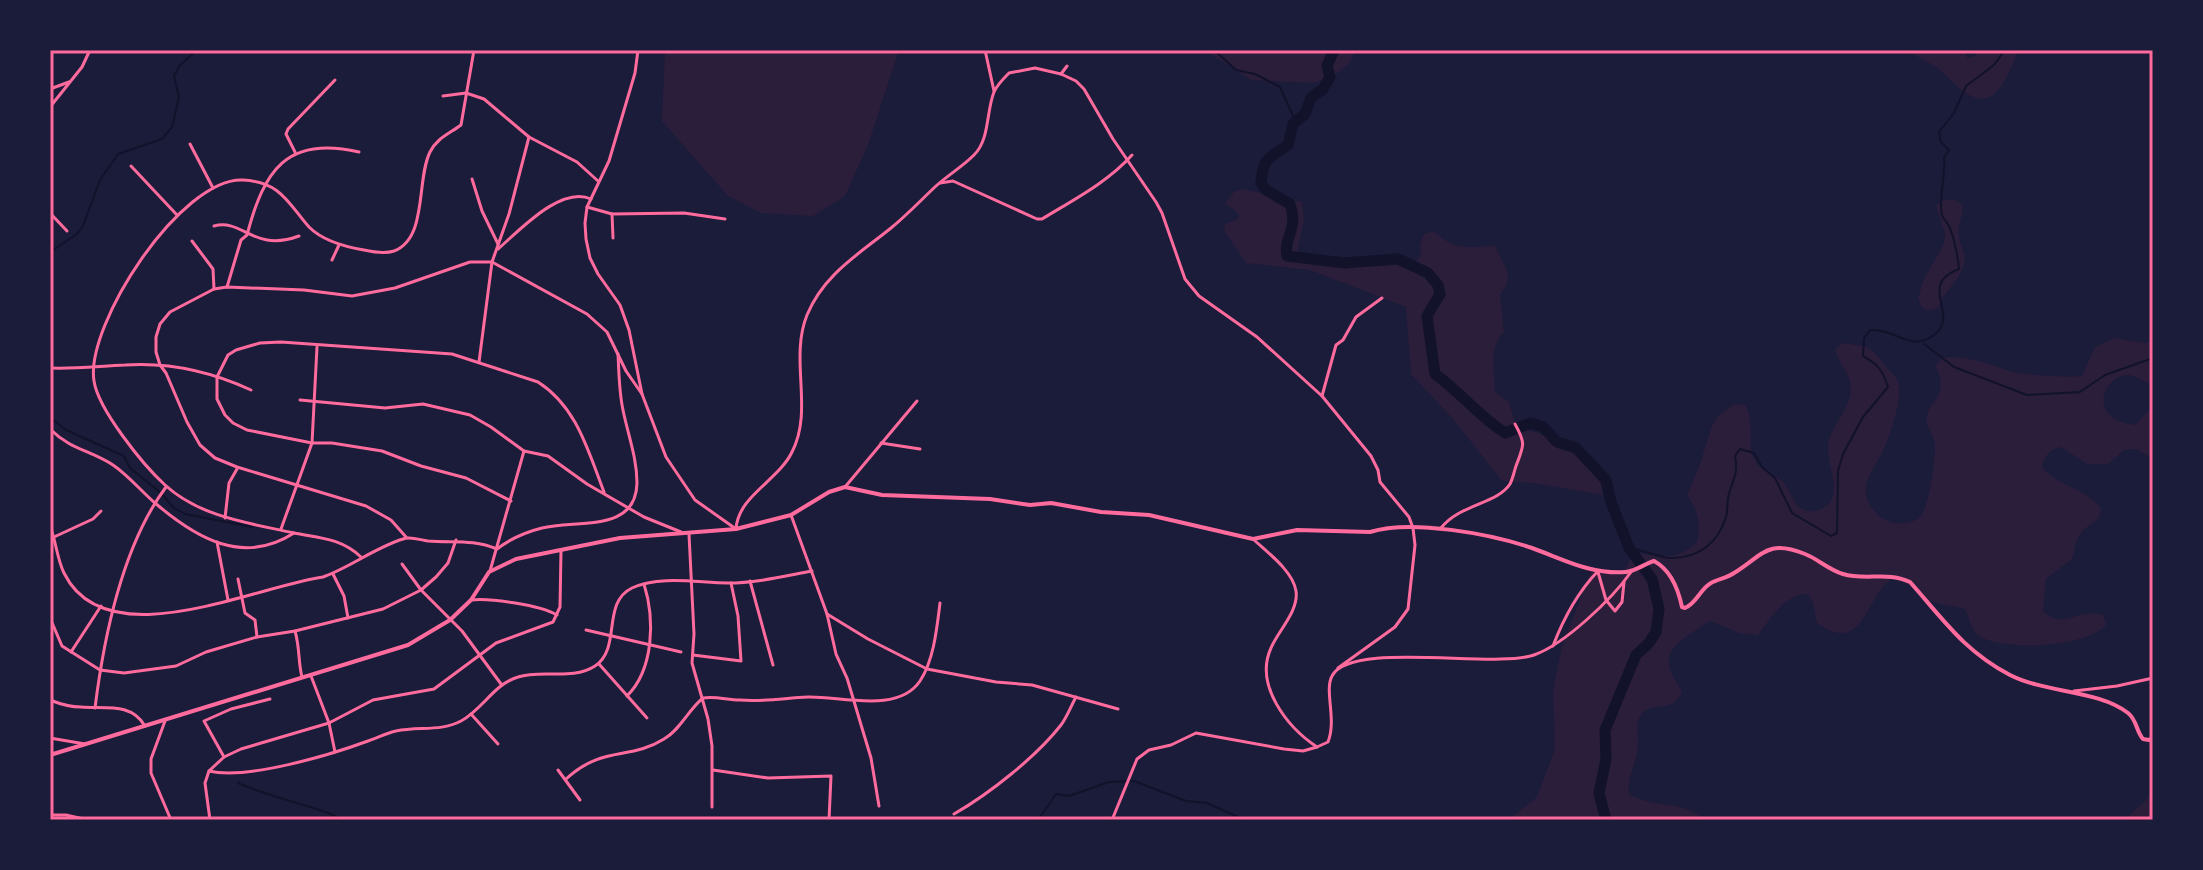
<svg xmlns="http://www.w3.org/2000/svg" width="2203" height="870" font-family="'Open Sans',sans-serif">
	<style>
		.green { fill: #2a1e3b }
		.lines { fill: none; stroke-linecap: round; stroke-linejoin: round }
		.stream { stroke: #12122b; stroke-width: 2 }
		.river { stroke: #12122b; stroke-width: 11 }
		.minor { stroke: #ff6b9d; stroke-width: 3 }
		.tertiary { stroke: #ff6b9d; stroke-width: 4 }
		.neatline { fill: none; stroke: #ff6b9d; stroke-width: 3 }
	</style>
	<rect width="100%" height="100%" fill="#1b1b3a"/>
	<g class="green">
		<polygon points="665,50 899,50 868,145 845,196 813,216 761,213 728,196 662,121"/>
		<polygon points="1205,50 1356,50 1349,63 1333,77 1313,83 1251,80"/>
		<path d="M1902 50H1965L1967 58 1975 56 1978 50H2019C2012 64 2006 84 1994 94 1974 111 1950 77 1936 67 1925 60 1914 54 1902 50Z"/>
		<path d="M1242 189 1302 202 1304 220 1297 253 1308 257 1353 260 1391 256 1416 262 1421 255 1420 245 1424 234 1434 231C1456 252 1468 247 1495 246 1504 267 1516 275 1500 295L1504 332C1488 348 1495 371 1495 392L1509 402 1516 428C1539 429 1587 454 1599 476 1601 481 1602 490 1603 495L1534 483 1502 481 1453 419 1411 374 1406 307 1310 270 1246 263 1224 230 1225 224 1238 219 1239 214 1225 203 1234 192Z"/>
		<path d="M1944 200H1955L1963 205C1963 216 1957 227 1959 237 1961 250 1968 255 1963 268 1957 283 1944 291 1939 307L1931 311 1922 308 1918 298 1924 279 1944 244 1945 234 1936 205Z"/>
		<path d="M2115 338 2146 343 2153 339V384C2144 383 2137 376 2129 375 2106 373 2083 418 2135 425L2153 406V459L2136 449 2124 450 2108 464H2087L2061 447C2048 450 2046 455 2042 467 2058 487 2086 488 2101 508L2099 518 2083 530 2077 539 2072 559 2046 579 2043 611C2064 631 2075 608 2103 615L2106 625C2087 647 2004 652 1979 636 1970 630 1970 617 1965 609 1954 606 1942 605 1932 602 1916 596 1912 581 1891 579 1865 599 1863 656 1817 623L1813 603 1808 594C1786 593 1770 619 1758 635L1739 633 1710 621C1703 624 1699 629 1693 632 1664 651 1662 662 1682 691 1673 715 1653 700 1641 714 1635 723 1639 736 1638 745 1637 762 1627 777 1629 794 1652 808 1686 800 1704 820H1508L1537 797 1555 749 1553 691 1562 646 1592 569 1619 573 1626 568 1633 553C1661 554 1673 564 1697 542 1702 525 1697 508 1687 495L1699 467 1712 426 1718 416 1735 404 1745 405C1757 426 1744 447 1757 464 1764 473 1775 474 1782 481 1794 493 1793 514 1816 511 1821 510 1828 506 1831 501 1839 486 1827 463 1828 446 1831 421 1858 404 1849 378 1845 367 1838 361 1835 350L1842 343C1872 347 1870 346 1887 368 1891 373 1897 377 1898 382 1904 398 1889 438 1882 453 1877 464 1868 474 1866 486 1863 499 1875 515 1886 520 1896 525 1913 525 1921 516 1929 506 1936 458 1935 444 1934 436 1928 430 1927 422 1923 402 1953 398 1935 366L1942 358C1968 354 1989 365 2014 372 2025 375 2072 378 2082 376L2095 347Z"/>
		<polygon points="2153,794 2153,820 2124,820"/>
	</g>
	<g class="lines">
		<g class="stream">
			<polyline points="1214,50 1236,70 1255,74 1280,87 1296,122"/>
			<polyline points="50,252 77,234 83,226 100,180 118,154 162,139 172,127 179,97 174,76 180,65 197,50"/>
			<polyline points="1924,344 1954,367 2027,395 2080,392 2105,375 2153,358"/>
			<polyline points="50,417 66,430 124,456 130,468 161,493 173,507 185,514 252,527"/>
			<path d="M1629 548C1640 549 1664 559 1671 558 1699 558 1718 543 1726 517 1728 511 1727 504 1728 498 1731 481 1739 477 1735 456L1740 449 1754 453 1762 467 1775 478 1792 513 1831 536 1837 533 1838 471 1843 454 1863 417 1888 387C1883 371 1878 364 1863 356L1864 338 1870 330C1895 328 1911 353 1934 335 1961 315 1916 285 1959 269 1958 258 1954 236 1949 226 1946 220 1944 221 1942 215 1938 199 1946 175 1944 157L1949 150 1941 142 1939 132 1954 113 1966 86 1994 65 2005 50"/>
			<path d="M238 783C274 799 311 804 345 820"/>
			<polyline points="1038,820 1056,794 1069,796 1109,782 1134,781 1186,801 1207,803 1245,820"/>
		</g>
		<path class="river" d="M1334 50 1327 66 1330 77 1323 89 1311 98 1305 114 1293 124 1288 145C1268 159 1263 157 1261 183L1266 190 1290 204C1299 230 1283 236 1287 256L1344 263 1398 259 1428 273 1438 285 1440 294 1427 316 1435 374C1460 392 1479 416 1505 433L1531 423 1543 427 1557 442 1576 448 1606 480 1611 502 1629 548 1652 579 1659 609 1656 632 1649 643 1636 655 1605 730 1606 759 1599 793 1606 820"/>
		<g class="minor">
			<polyline points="638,50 635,73 609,161 587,207 585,223 586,239 590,258 598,274 620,305 629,330 642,394 666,457 695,500 736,529"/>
			<polyline points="985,50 994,91"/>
			<polyline points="1061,74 1076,81 1084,89 1113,139 1156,202 1162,213 1185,279 1199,296 1257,337 1322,396 1371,456 1378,470 1380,482 1409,517 1413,528 1415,545 1408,609 1395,627 1338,668"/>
			<polyline points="50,89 69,82"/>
			<polyline points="443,96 466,93 484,99 529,137 577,162 598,181"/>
			<polyline points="50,107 82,67 90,50"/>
			<polyline points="190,144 213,188"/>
			<polyline points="295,152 286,134 288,129 335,80"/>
			<polyline points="131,166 177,215"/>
			<polyline points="472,179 482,211 498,244"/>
			<path d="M940 183 953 181 1037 219H1042C1073 200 1108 182 1132 155"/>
			<polyline points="587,207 612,214 684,213 725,219"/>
			<polyline points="50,213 67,231"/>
			<polyline points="612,214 613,238"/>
			<path d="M214 226C243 218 253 253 299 236"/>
			<polyline points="192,241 213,269 214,289"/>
			<path d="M498 249C519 231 561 185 591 199"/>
			<polyline points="332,260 339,245"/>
			<path d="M227 287 241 240 247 235C264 171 286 135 359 152"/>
			<polyline points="479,362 492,262 509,214 529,137"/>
			<path d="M50 368C75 369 100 366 125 365 170 362 210 371 251 390"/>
			<polyline points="1322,396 1336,345 1343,340 1356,317 1382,298"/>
			<polyline points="300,400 385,408 423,404 470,415 491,427 524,451 548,456 587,484 644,517 681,532"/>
			<path d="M50 429C71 450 90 450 113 465 129 476 141 491 155 503 196 538 243 566 294 533"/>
			<polyline points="881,443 920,449"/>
			<polyline points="845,487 917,401"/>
			<path d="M511 501 466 478 421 466 382 451 332 443H312L247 430 233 423 225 415 217 399V377L228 355 236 350 260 343 281 342 452 354 538 382C577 407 588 451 604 492"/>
			<polyline points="791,515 827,614 836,654 847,678 871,758 879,806"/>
			<polyline points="225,518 229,483 237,469"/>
			<path d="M50 526C56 541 57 559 64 573 106 659 256 586 323 577 351 567 374 548 403 539 410 536 420 540 428 541 453 543 473 539 497 549 510 539 526 532 542 528 575 519 636 534 637 483 637 458 628 435 623 410 619 392 619 373 618 354"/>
			<path d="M1441 528C1460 504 1497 504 1510 484 1513 478 1514 472 1516 466 1524 445 1526 444 1515 424"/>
			<polyline points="281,529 312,443 317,347"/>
			<path d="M736 529C738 496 778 481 792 452 814 409 789 360 807 315 824 274 859 254 891 228 907 215 921 200 936 186 948 175 962 167 974 155 990 139 986 112 994 92 997 85 1004 78 1009 73L1035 68 1061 74 1067 66"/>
			<polyline points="689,534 694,634 692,663 708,719 712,746 712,807"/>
			<polyline points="54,537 93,519 101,511"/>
			<polyline points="406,537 391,520 366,506 237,467 215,458 200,445 187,422 166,373 160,365 156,352 156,337 160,324 170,312 214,289 227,287 304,290 352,296 395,288 470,262 492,262 587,314 607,332 626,371 642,394"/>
			<path d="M1253 539C1267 552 1293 571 1296 591 1299 611 1278 631 1271 648 1254 685 1287 727 1317 747L1328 742C1337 719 1324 691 1332 676 1350 640 1495 669 1534 655 1565 644 1612 599 1631 572"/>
			<polyline points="217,542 228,600"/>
			<path d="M361 557C341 538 319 538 294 533 249 523 200 517 165 485 143 465 98 409 94 381 85 325 181 177 243 180 281 182 288 203 309 227 323 241 346 247 364 250 373 252 385 254 394 251 428 238 416 180 430 152 437 138 449 134 461 125L474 50"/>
			<polyline points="402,564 421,590 462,631 501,684"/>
			<polyline points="490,571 524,451"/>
			<polyline points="1598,572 1606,600 1615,611 1622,602 1624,582"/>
			<polyline points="333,574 344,596 348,618"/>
			<polyline points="238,579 245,613 255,620 257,637"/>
			<polyline points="750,581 773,665"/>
			<path d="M471 600C491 598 540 605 557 615"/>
			<polyline points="827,614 868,639 927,669 996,682 1032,685 1118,709"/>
			<polyline points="50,618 62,646 100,670 124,673 176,666 206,652 257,637 295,631 383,609 421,590 436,577 448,563 456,540"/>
			<polyline points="586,630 681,652"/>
			<path d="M295 631C300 648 298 662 302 677"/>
			<path d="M1553 646C1564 617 1577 593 1598 571"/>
			<polyline points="71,652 101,606"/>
			<polyline points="693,655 741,661 738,616 731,583"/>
			<polyline points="599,664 647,718"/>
			<polyline points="311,676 329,723 335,752"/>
			<polyline points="2074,691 2117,686 2153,678"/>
			<path d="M627 696C654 669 655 619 644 584"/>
			<path d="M50 700C60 704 71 707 81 707 105 709 131 702 145 726"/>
			<path d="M95 708C104 636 122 546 166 487"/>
			<polyline points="471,714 498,744"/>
			<polyline points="165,721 151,759 151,773 171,820"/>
			<polyline points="50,738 85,744"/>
			<polyline points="224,757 204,721 231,709 270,699"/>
			<polyline points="558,770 580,800"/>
			<polyline points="713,770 768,778 831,776 829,820"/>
			<path d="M209 771C247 780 330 755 368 741 378 738 386 733 396 731 419 726 440 732 461 721 483 709 494 684 518 677 543 669 572 681 595 666 622 648 601 603 632 588 661 575 698 583 728 583 756 583 785 576 812 571"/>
			<path d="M566 779C603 745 629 761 664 739 681 729 688 710 703 698 716 696 727 700 740 700 763 702 785 698 808 697 840 696 898 714 920 681 934 660 937 627 940 603"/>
			<path d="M954 814C989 794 1036 757 1061 725 1067 717 1071 706 1076 697"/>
			<polyline points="50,815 66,815 88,820"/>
			<polyline points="210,820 205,783 209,771 224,757 241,749 329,723 373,700 434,689 496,643 553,622 560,607 561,551"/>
			<polyline points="1112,820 1137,759 1149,750 1171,745 1196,733 1284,749 1303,751 1317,747"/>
		</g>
		<path class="tertiary" d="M50 755 408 645 450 620 471 600 489 572 516 559 620 538 736 529 791 515 829 492 845 487 882 495 990 499 1030 505 1051 503 1101 512 1149 515 1253 539 1297 530 1370 532C1411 519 1491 534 1532 548 1563 559 1591 575 1626 572 1636 571 1644 564 1654 561 1671 570 1678 588 1682 607L1685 608C1697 603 1700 589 1711 583 1718 579 1727 578 1734 573 1763 555 1767 539 1805 554 1818 559 1829 570 1843 574 1866 581 1888 571 1910 582 1943 619 1964 651 2010 675 2045 693 2099 690 2128 713 2137 720 2136 731 2143 739L2149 740 2153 737"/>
	</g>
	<rect width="2203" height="870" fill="none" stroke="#1b1b3a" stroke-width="104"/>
	<rect x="52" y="52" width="2099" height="766" class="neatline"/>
</svg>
